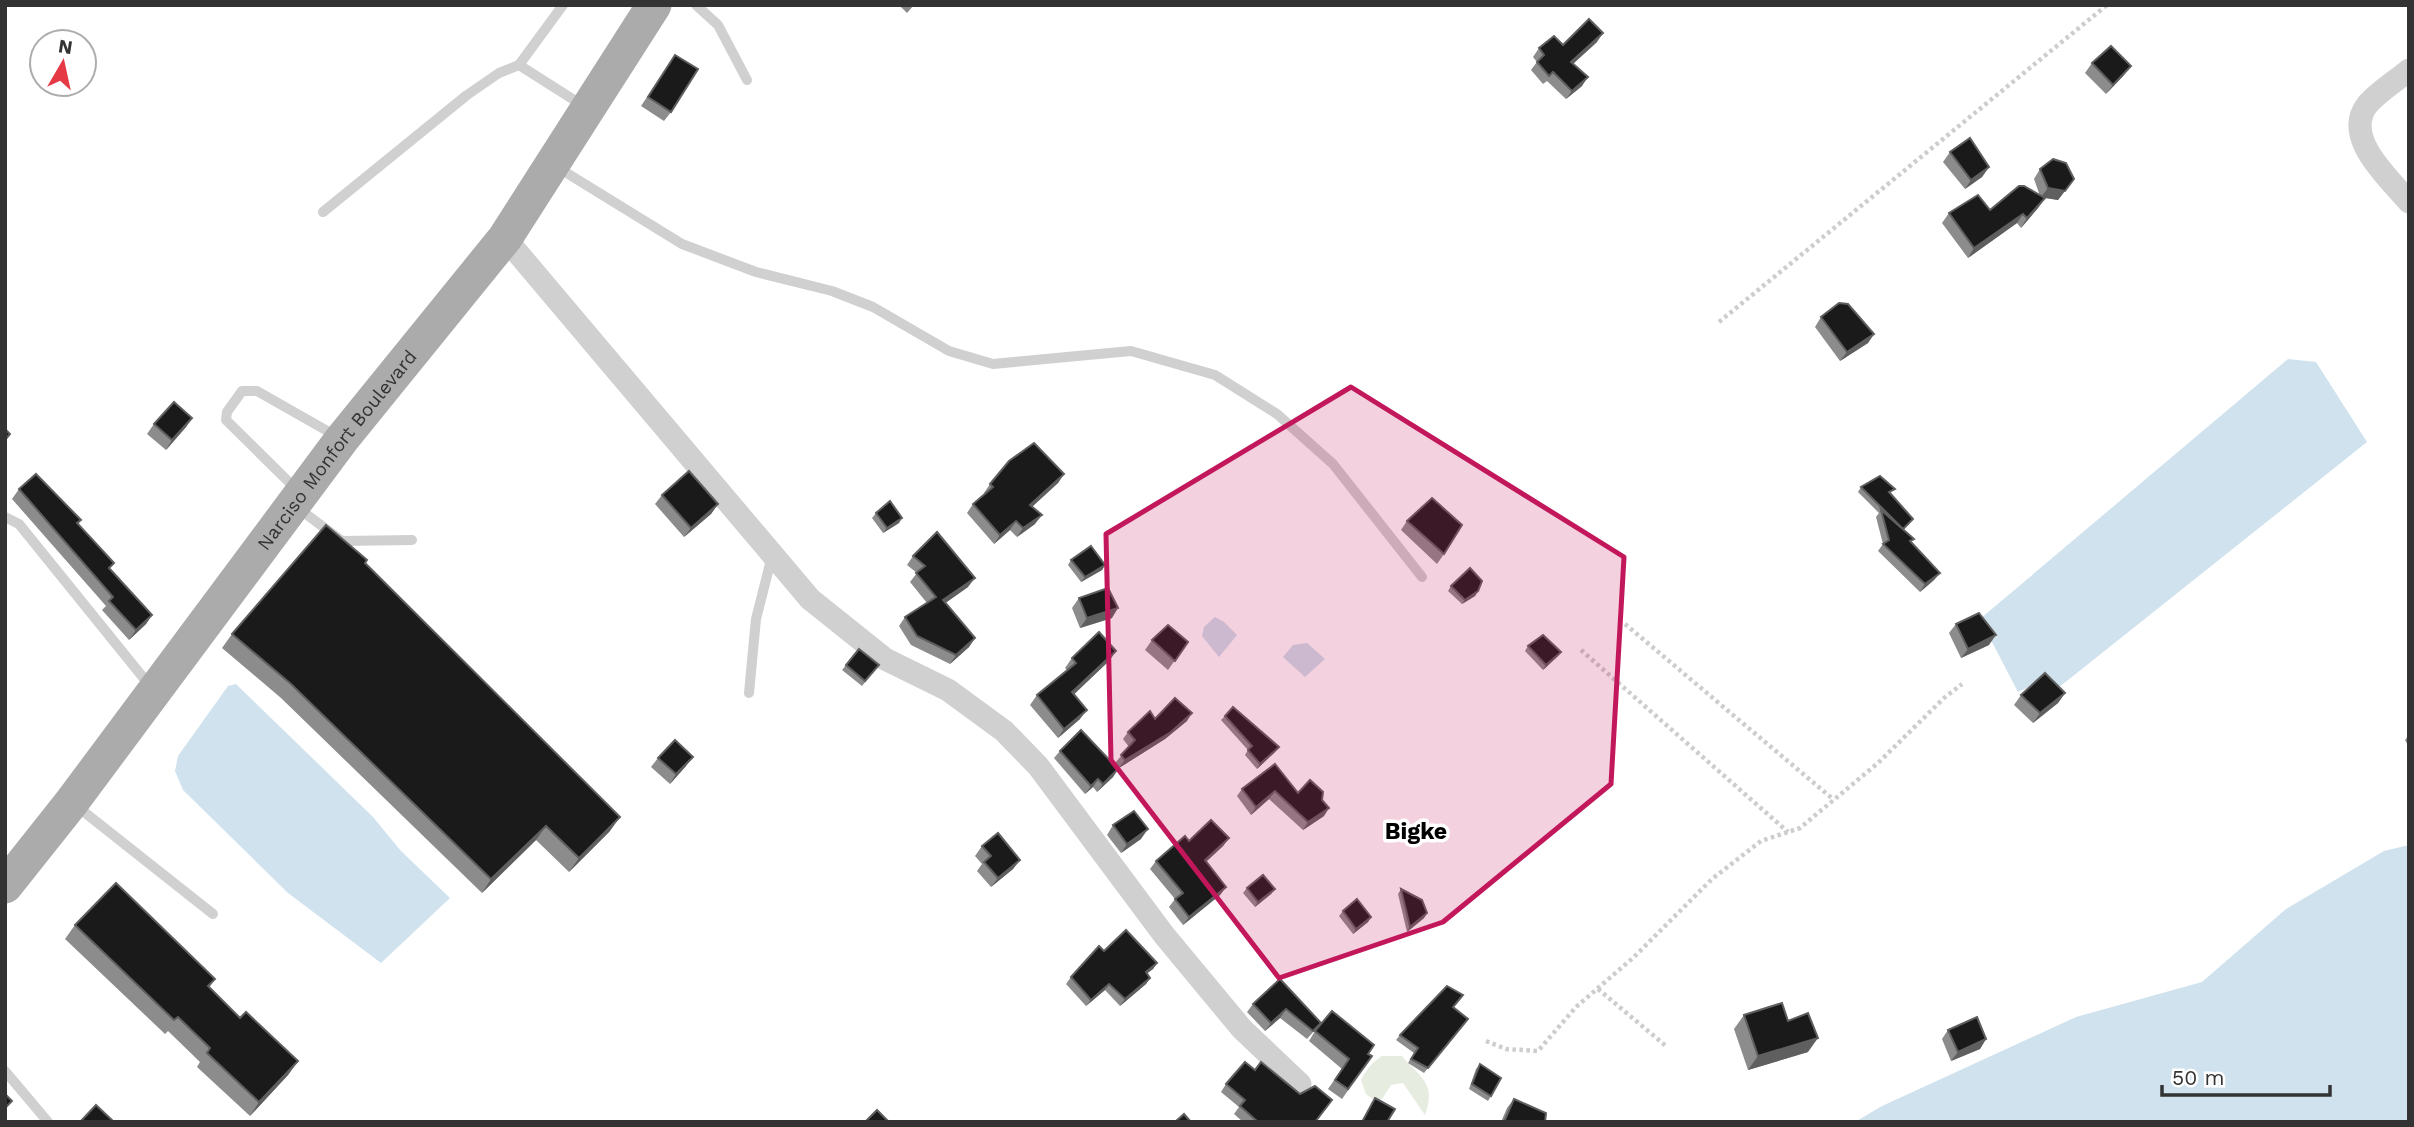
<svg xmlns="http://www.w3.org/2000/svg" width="2414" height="1127" font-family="'Work Sans',sans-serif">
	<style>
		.green { fill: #e6ecdf }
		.water { fill: #cfe2ee }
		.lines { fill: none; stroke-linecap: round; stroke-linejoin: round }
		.path { stroke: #cdcdcd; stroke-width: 4.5; stroke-dasharray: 3.5 3.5; stroke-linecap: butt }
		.service { stroke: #d0d0d0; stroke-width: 10 }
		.minor { stroke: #d0d0d0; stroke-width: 23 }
		.primary { stroke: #ababab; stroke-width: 35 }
		.wall { fill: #8c8c8c }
		.shaded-wall { fill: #5f5f5f }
		.building { fill: #1a1a1a; stroke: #5f5f5f; stroke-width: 2 }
		.marked { fill: #c2185b; fill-opacity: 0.2; stroke: #c2185b; stroke-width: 5; stroke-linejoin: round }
		.labels { text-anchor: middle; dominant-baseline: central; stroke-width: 7; stroke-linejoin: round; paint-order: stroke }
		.street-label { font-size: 19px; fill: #333; stroke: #fff }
		.quarter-label { font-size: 23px; font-weight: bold; fill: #000; stroke: #fff }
	</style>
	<rect width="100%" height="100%" fill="#fff"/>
	<path class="green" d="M1382 1056H1402C1420 1078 1437 1082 1425 1115L1403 1083 1391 1085 1382 1099 1374 1100 1366 1094 1361 1080C1366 1069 1373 1062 1382 1056Z"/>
	<g class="water">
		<polygon points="2288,359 2316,362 2367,442 2053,692 2038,683 2018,692 1980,619"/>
		<polygon points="1215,617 1224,622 1237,635 1219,657 1202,636 1204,627"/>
		<polygon points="1307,643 1325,659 1305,677 1283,657 1293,645"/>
		<polygon points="236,684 373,817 401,851 450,898 381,963 288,893 183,790 175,771 178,756 228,686"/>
		<polygon points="2409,845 2409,1122 1855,1122 1882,1106 2076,1017 2202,982 2286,909 2384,851"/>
	</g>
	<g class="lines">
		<g class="path">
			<polyline points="1719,322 2107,5"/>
			<polyline points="1625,624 1834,800"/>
			<polyline points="1581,650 1788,832"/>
			<polyline points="1598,989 1666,1046"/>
			<polyline points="1486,1041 1506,1049 1538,1051 1576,1007 1634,957 1712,879 1761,841 1800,828 1878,763 1944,698 1962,684"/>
		</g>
		<g class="service">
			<polyline points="696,5 718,25 747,80"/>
			<polyline points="519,65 563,5"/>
			<polyline points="557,167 682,244 756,272 832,291 873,307 949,351 993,364 1131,351 1215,375 1277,414 1333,464 1422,577"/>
			<polyline points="323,212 467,95 499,73 519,65 582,105"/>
			<polyline points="297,490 226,420 227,412 242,391 257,391 338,437"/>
			<polyline points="298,508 342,541 412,540"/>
			<polyline points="5,517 19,524 150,686"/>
			<polyline points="749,693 756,619 772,556"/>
			<polyline points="74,804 213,914"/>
			<polyline points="5,1071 48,1122"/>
		</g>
		<g class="minor">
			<path d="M2409 70C2396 81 2378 92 2367 105 2342 138 2390 179 2409 202"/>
			<polyline points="505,238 810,599 885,659 948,690 1004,731 1038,766 1164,935 1242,1029 1300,1084"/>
		</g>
		<path class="primary" id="s1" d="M5 886 71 803 342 439 505 238 654 5"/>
	</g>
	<g class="wall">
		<polygon points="899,5 914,5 907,13"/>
		<polygon points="1597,42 1573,64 1582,86 1566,99 1547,81 1543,84 1531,70 1537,62 1533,57 1539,48"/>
		<polygon points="675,55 671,112 664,121 641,106"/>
		<polygon points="2092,63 2124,75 2106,94 2085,73"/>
		<polygon points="1950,152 1989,167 1982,177 1965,189 1943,162"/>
		<polygon points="2040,169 2074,179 2058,200 2044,198 2045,198 2038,208 2021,228 2017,223 1968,258 1942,223 1949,213 1990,210 2040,196 2034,179"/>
		<polygon points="1821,317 1874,334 1868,343 1840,361 1815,327"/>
		<polygon points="192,418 186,427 166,450 147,434 154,424"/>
		<polygon points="1064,474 1058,483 1032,507 1035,524 1017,537 1010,530 994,544 967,513 973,504 985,494 984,493 990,484"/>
		<polygon points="1861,487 1891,494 1909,524 1903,530 1914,539 1911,542 1940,573 1934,580 1920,592 1878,551 1883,544 1876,517 1879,513 1858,492"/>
		<polygon points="19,489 81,520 78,525 110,569 152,615 146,624 129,640 102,610 106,606 12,499"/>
		<polygon points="662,495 718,504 711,514 684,537 655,504"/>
		<polygon points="876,513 899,523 883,533 872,518"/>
		<polygon points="1407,521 1444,554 1437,564 1401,530"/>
		<polygon points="913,556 968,587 945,603 975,638 969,647 950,664 911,645 899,626 905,617 927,603 910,582 917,573 907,565"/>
		<polygon points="1071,560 1105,565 1102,570 1081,582 1068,565"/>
		<polygon points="365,563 610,831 569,872 536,840 482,893 281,698 222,648 232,634"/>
		<polygon points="1451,586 1478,591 1475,596 1462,604 1448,591"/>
		<polygon points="1079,598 1112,618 1080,628 1072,608"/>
		<polygon points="1956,624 1989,645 1961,658 1949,633"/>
		<polygon points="1152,640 1188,642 1168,670 1145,650"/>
		<polygon points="1528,646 1561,652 1558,656 1543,670 1525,651"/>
		<polygon points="1072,658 1110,660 1074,694 1080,719 1058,738 1030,705 1037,695 1067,670 1065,668"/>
		<polygon points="846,665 879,665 862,686 842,670"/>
		<polygon points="2065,693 2058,703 2033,723 2014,705 2021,695"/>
		<polygon points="1225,716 1275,752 1257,769 1245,755 1248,750 1221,720"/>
		<polygon points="1155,719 1187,721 1165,739 1119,768 1115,763 1129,747 1123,739 1128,732"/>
		<polygon points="2409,735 2409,747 2405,740"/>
		<polygon points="1060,751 1118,769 1113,777 1097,792 1093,787 1085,794 1054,758"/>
		<polygon points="658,758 686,766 670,784 651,767"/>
		<polygon points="1242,789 1298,793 1322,800 1324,816 1303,830 1269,799 1251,815 1237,796"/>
		<polygon points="1113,825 1141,839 1121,853 1107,835"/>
		<polygon points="1229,838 1223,846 1206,862 1226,887 1220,895 1183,925 1169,907 1175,899 1150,869 1156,861 1189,841"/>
		<polygon points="982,846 1020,860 1013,869 991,887 977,871 982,864 975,856"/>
		<polygon points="1247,888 1275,889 1271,894 1255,907 1243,893"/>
		<polygon points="1401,889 1427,913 1424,918 1407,932 1398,894"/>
		<polygon points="1343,911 1371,917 1368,922 1353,934 1339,916"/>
		<polygon points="75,925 215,979 209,988 240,1018 298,1061 288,1075 250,1116 197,1067 200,1062 168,1031 165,1034 65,939"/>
		<polygon points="1104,951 1157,963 1153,969 1147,973 1150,978 1146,984 1120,1006 1105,990 1086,1006 1066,984 1071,977"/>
		<polygon points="1280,979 1321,1023 1307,1039 1280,1018 1265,1031 1247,1012 1253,1004"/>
		<polygon points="1460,1000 1453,1007 1468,1019 1424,1073 1408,1063 1414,1053 1396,1040 1400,1035"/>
		<polygon points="1744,1015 1808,1052 1748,1070 1734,1029"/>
		<polygon points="1948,1030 1986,1039 1980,1049 1951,1061 1942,1039"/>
		<polygon points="1315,1031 1368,1054 1372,1056 1342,1099 1328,1089 1342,1069 1309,1041"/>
		<polygon points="1480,1064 1491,1096 1488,1101 1469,1089 1476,1069"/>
		<polygon points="1255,1070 1300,1094 1332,1100 1316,1122 1243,1122 1234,1114 1239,1107 1221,1092 1226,1084"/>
		<polygon points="1514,1099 1545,1122 1501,1122 1507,1108"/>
	</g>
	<g class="shaded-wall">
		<polygon points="1603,33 1597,42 1565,71 1571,62"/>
		<polygon points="2131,66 2124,75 2106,94 2113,85"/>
		<polygon points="1588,77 1582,86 1566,99 1572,91"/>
		<polygon points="1989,167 1982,177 1965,189 1971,180"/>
		<polygon points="2074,179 2058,200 2041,197 2048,188"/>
		<polygon points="2045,198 2038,208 2021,228 2027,218"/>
		<polygon points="2023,214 2017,223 1968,258 1974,248"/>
		<polygon points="1874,334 1868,343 1840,361 1847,352"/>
		<polygon points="192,418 186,427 166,450 172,440"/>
		<polygon points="1064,474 1058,483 1024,514 1030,505"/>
		<polygon points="718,504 711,514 684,537 691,528"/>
		<polygon points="1042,515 1035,524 1017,537 1023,528"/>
		<polygon points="902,518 899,523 883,533 887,528"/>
		<polygon points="1016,521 1010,530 994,544 1000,535"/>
		<polygon points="1105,565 1102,570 1081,582 1085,577"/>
		<polygon points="1940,573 1934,580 1920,592 1925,584"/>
		<polygon points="975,578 968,587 937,609 943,600"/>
		<polygon points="1478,591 1475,596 1462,604 1465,600"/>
		<polygon points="1118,608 1112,618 1080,628 1087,618"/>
		<polygon points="152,615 146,624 129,640 136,630"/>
		<polygon points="1996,635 1989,645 1961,658 1968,649"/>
		<polygon points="975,638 969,647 950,664 956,655"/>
		<polygon points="1116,651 1110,660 1066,702 1072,692"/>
		<polygon points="1561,652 1558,656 1543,670 1546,665"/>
		<polygon points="2065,693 2058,703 2033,723 2040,713"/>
		<polygon points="1087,710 1080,719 1058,738 1064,729"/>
		<polygon points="1192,713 1187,721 1165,739 1119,768 1125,760"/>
		<polygon points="1279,747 1275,752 1257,769 1260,764"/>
		<polygon points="693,757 686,766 670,784 676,774"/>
		<polygon points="1118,769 1113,777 1097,792 1103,784"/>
		<polygon points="1098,779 1093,787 1085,794 1091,786"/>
		<polygon points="1275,791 1269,799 1251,815 1256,807"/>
		<polygon points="1329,808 1324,816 1303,830 1308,822"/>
		<polygon points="620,817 610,831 569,872 579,858"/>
		<polygon points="546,826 536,840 482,893 491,879"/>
		<polygon points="1148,829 1141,839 1121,853 1127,844"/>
		<polygon points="1229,838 1223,846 1199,868 1205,860"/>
		<polygon points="1020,860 1013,869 991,887 998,878"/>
		<polygon points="1226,887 1220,895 1183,925 1189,917"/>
		<polygon points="1275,889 1271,894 1255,907 1258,902"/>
		<polygon points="1427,913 1424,918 1407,932 1410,927"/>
		<polygon points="1371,917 1368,922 1353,934 1356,929"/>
		<polygon points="1157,963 1153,969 1141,978 1146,972"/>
		<polygon points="1150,978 1146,984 1120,1006 1125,999"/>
		<polygon points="1109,984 1105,990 1086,1006 1091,1000"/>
		<polygon points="1286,1009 1280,1018 1265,1031 1271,1023"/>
		<polygon points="1818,1038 1808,1052 1748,1070 1758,1056"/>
		<polygon points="1986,1039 1980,1049 1951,1061 1958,1052"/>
		<polygon points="298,1061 288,1075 250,1116 259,1102"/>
	</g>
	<g class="building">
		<polygon points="1589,19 1603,33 1571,62 1588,77 1572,91 1553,72 1549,76 1537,62 1544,55 1539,48 1554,36 1563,45"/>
		<polygon points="2111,46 2131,66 2113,85 2092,63"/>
		<polygon points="675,55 698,69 671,112 648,97"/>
		<polygon points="1970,138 1989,167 1971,180 1950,152"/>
		<polygon points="2053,159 2066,163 2074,179 2065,191 2048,188 2040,169"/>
		<polygon points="2019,186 2024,186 2045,198 2027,218 2023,214 1974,248 1949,213 1978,195 1990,210"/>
		<polygon points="1839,303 1848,304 1874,334 1847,352 1821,317"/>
		<polygon points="174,402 192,418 172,440 154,424"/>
		<polygon points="5,429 10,434 5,440"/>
		<polygon points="1034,443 1064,474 1030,505 1042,515 1023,528 1016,521 1000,535 973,504 993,487 990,484 1009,461"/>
		<polygon points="689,471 718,504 691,528 662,495"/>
		<polygon points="36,474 81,520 77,523 114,563 109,568 152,615 136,630 109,601 113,597 19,489"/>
		<polygon points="1880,476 1895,489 1889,492 1913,519 1903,529 1861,487"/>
		<polygon points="1432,498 1462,525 1444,554 1407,521"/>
		<polygon points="890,501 902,518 887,528 876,513"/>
		<polygon points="1881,510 1914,539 1910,541 1940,573 1925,584 1883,544 1889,540"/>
		<polygon points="326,525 367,560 365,563 620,817 579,858 546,826 491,879 291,684 232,634"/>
		<polygon points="937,532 975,578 943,600 975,638 956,655 917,636 905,617 936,597 916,573 925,566 913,556"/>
		<polygon points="1091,546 1105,565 1085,577 1071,560"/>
		<polygon points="1470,568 1482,581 1478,591 1465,600 1451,586"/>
		<polygon points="1108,588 1118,608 1087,618 1079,598"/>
		<polygon points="1979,613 1996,635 1968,649 1956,624"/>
		<polygon points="1168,625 1188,642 1175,661 1152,640"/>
		<polygon points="1099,632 1116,651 1072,692 1087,710 1064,729 1037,695 1076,663 1072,658"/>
		<polygon points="1543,635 1561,652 1546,665 1528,646"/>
		<polygon points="859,649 879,665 865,681 846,665"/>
		<polygon points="2045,673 2065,693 2040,713 2021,695"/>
		<polygon points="1175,698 1192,713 1171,732 1125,760 1121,755 1135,740 1128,732 1150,711 1155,719"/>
		<polygon points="1233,707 1279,747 1260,764 1248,750 1252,746 1225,716"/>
		<polygon points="1081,730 1118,769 1103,784 1098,779 1091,786 1060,751"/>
		<polygon points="675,740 693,757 676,774 658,758"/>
		<polygon points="1275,764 1298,793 1310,780 1323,792 1322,800 1329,808 1308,822 1275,791 1256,807 1242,789"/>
		<polygon points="1134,811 1148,829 1127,844 1113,825"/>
		<polygon points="1211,820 1229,838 1205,860 1226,887 1189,917 1175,899 1183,893 1156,861 1185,836 1189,841"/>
		<polygon points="998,833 1020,860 998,878 984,862 991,856 982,846"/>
		<polygon points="1263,875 1275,889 1258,902 1247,888"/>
		<polygon points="116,883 215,979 208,986 240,1018 246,1012 298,1061 259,1102 207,1053 210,1048 178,1017 174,1020 75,925"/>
		<polygon points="1401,889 1422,900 1427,913 1410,927"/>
		<polygon points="1357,899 1371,917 1356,929 1343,911"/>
		<polygon points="1126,930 1157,963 1146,972 1150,978 1125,999 1109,984 1091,1000 1071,977 1099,946 1104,951"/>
		<polygon points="1280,979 1321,1023 1313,1031 1286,1009 1271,1023 1253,1004"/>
		<polygon points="1447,986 1463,995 1453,1007 1468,1019 1428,1068 1411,1059 1418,1048 1400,1035"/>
		<polygon points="1782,1003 1788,1021 1808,1013 1818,1038 1758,1056 1744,1015"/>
		<polygon points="1332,1011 1374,1045 1368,1054 1372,1056 1348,1089 1335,1080 1349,1059 1315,1031"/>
		<polygon points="1977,1017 1986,1039 1958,1052 1948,1030"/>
		<polygon points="1245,1062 1255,1070 1261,1062 1300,1094 1315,1086 1332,1100 1315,1122 1258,1122 1240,1106 1245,1100 1226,1084"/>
		<polygon points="1480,1064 1501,1078 1491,1096 1472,1084"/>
		<polygon points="5,1094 12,1101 5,1108"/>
		<polygon points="1375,1098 1395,1109 1387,1122 1362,1122"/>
		<polygon points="1514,1099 1546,1113 1545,1122 1504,1122"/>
		<polygon points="96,1105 114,1122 80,1122"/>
		<polygon points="877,1110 889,1122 865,1122"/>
		<polygon points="1184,1114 1191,1122 1175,1122"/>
	</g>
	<path class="marked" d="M1351 387 1624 557 1611 784 1443 922 1279 978 1111 760 1106 534Z"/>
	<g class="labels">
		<g class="street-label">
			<text stroke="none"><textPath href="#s1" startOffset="548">Narciso Monfort Boulevard</textPath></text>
		</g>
		<g class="quarter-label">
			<text x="1416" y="831">Bigke</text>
		</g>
	</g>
	<rect width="2414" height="1127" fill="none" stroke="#333333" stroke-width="14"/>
	<g transform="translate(63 63) rotate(9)"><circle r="33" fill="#ffffff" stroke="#adadad" stroke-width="2"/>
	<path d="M0-5L12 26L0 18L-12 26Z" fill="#e63946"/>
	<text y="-10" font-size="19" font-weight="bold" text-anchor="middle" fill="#333333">N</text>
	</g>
	<path d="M2162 1085v10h168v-10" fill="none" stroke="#333333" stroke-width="3.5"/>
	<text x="2172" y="1085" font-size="21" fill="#333333" stroke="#ffffff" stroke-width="5" paint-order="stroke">50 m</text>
</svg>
